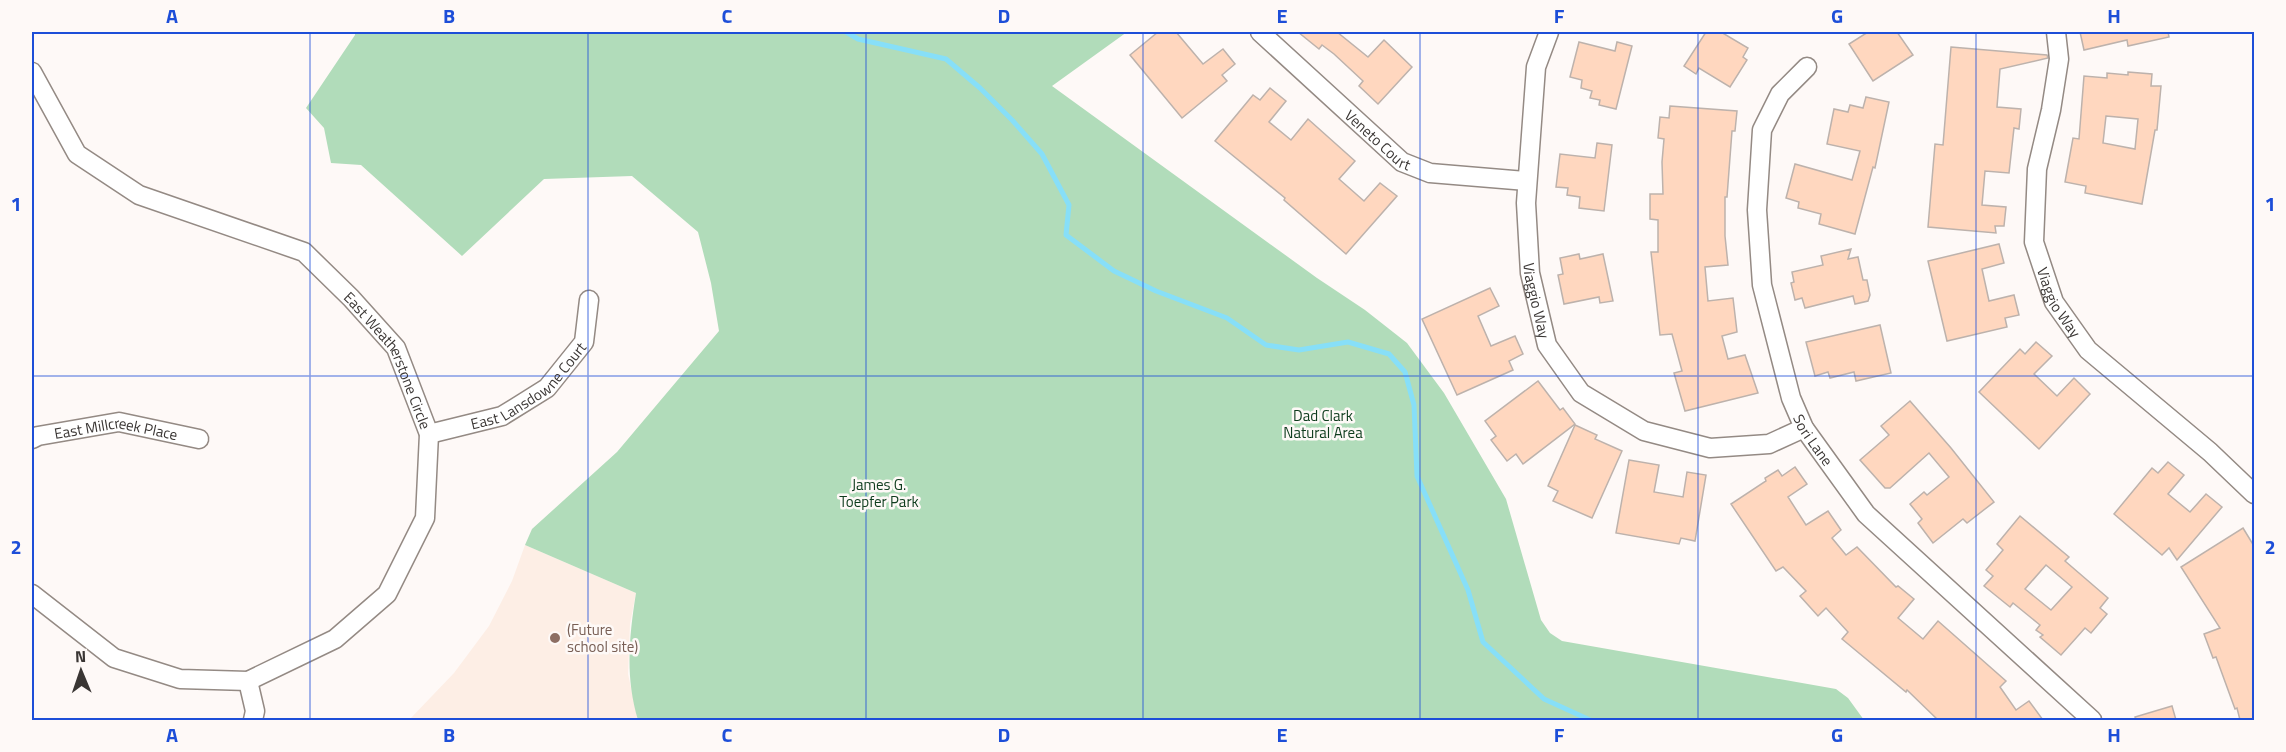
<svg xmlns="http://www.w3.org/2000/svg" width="2286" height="752" font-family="'Titillium Web',sans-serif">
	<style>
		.built { fill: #fdeee5 }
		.green { fill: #b1dcba }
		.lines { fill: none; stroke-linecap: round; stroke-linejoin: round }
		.stream { stroke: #87dff8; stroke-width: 5 }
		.building { fill: #ffd7bf; stroke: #bdb2ac; stroke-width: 1.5; fill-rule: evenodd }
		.street-casing { stroke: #948a84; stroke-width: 21 }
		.street { stroke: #fff; stroke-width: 18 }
		.grid { fill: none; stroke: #1d4ed8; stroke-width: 1.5; stroke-opacity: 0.55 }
		.education-dot { fill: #8d6e63; stroke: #fef9f7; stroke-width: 2 }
		.labels { text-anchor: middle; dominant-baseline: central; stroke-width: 5; stroke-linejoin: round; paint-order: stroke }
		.street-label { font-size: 15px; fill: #3a3634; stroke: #fef9f7 }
		.park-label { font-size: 15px; fill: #0e3c1d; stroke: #fef9f7 }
		.education-label { font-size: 15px; fill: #785e54; stroke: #fef9f7; text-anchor: start }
		.neatline { fill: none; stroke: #1d4ed8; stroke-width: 2 }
		.grid-label { font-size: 20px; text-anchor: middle; font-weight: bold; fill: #1d4ed8 }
	</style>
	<rect width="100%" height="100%" fill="#fef9f7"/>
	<polygon class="built" points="525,545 636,593 630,624 628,674 638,720 409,720 454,673 489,626 512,581"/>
	<path class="green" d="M355 32H1127L1052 86 1317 278 1365 310 1407 343 1444 393 1506 499 1541 620 1550 633 1562 641 1836 689 1848 698 1864 720H638C625 677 629 637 636 593L525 545 532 529 617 452 719 331 711 283 698 232 632 176 544 179 462 256 361 165 331 163 324 128 306 108 355 35Z"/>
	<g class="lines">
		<polyline class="stream" points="846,32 858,39 946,59 980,88 1013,121 1042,154 1069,205 1066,235 1114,271 1156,291 1227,318 1266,345 1299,350 1348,342 1389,354 1405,372 1414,405 1417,476 1468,590 1483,642 1544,699 1590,720"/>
	</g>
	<g class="building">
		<polygon points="1158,32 1176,32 1203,64 1223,49 1235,64 1222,75 1227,81 1182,118 1130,55"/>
		<polygon points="1298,32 1337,32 1368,57 1384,40 1412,67 1378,104 1359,86 1363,81 1334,54 1322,45 1319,49"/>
		<polygon points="1706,32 1721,32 1748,48 1743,57 1747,60 1730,87 1699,68 1696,74 1684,66"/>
		<polygon points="1868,32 1897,32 1913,55 1873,81 1849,44"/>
		<polygon points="2080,32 2168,32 2169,37 2128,46 2127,40 2084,50"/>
		<polygon points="1579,42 1615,51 1617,42 1632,46 1616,109 1599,105 1600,100 1590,98 1592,91 1581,88 1582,80 1570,77"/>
		<polygon points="1951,47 2047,55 2048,58 2000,69 1997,107 2021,109 2019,129 2014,128 2009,173 1985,171 1982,205 2006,207 2004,226 1995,226 1996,233 1928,227 1935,144 1943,145"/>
		<path d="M2128 72 2152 74 2151 86H2161L2157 130H2155L2142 204 2085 193 2086 186 2065 182 2073 138 2079 139 2084 76 2107 78V73L2128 75ZM2106 116 2138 119 2135 149 2103 143Z"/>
		<polygon points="1270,88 1286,101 1269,122 1291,140 1308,119 1355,161 1339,179 1364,201 1380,183 1397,196 1346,254 1284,200 1285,198 1215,141 1253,95 1260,100"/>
		<polygon points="1866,97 1889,102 1875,168 1873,167 1855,234 1819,224 1821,214 1798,208 1799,202 1786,198 1795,164 1852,180 1860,151 1827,144 1834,109 1848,112 1850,105 1863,108"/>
		<polygon points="1670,106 1737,111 1735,131 1732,131 1727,197 1725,197 1725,236 1728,265 1705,267 1708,301 1733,298 1737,332 1722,336 1728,359 1745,355 1758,393 1685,411 1674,373 1682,371 1672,334 1660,335 1651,252 1658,252 1658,220 1650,219 1650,194 1663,194 1662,162 1664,139 1658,138 1660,117 1669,118"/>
		<polygon points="1597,143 1612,145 1604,211 1579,208 1580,197 1567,195 1568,188 1556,187 1560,154 1595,158"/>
		<polygon points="1999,244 2004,263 1982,269 1989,301 2014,295 2019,315 2005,318 2007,327 1947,341 1928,261"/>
		<polygon points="1851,249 1848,259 1858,257 1863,280 1867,280 1870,295 1868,301 1855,304 1853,296 1805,308 1802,298 1795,300 1791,283 1794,282 1792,272 1823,265 1821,256"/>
		<polygon points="1579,254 1580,259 1603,254 1613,301 1600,303 1599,297 1564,304 1558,275 1563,274 1560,258"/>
		<polygon points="1490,288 1499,306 1478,316 1491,346 1515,336 1523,354 1509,361 1513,370 1457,395 1422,319"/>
		<polygon points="1880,325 1891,373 1856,381 1854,372 1830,378 1828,372 1815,376 1806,342"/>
		<polygon points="2036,342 2052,356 2034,374 2057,396 2074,378 2090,394 2039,449 1979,392 2020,349 2025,354"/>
		<polygon points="1538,381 1560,410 1563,408 1575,424 1523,464 1516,454 1507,461 1491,440 1496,436 1485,421"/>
		<polygon points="1910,401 1951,448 1994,502 1967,523 1963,519 1933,543 1918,523 1922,519 1910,504 1924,492 1927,495 1949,477 1929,453 1890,488 1885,488 1860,460 1889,435 1881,426"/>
		<polygon points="1575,425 1597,435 1595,439 1622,451 1592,518 1553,501 1558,491 1548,486"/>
		<polygon points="1629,460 1659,465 1654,492 1683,497 1687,472 1706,475 1695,541 1681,538 1679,544 1616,533"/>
		<polygon points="2168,462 2184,475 2168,494 2190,512 2206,494 2222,507 2177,560 2169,548 2162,555 2114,514 2152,468 2158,473"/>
		<polygon points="1795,467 1807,484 1788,497 1806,525 1828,511 1841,530 1832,538 1846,555 1857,547 1896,587 1898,586 1914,599 1898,618 1923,639 1938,621 2006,681 2000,687 2016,710 2029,701 2043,720 1938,720 1907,690 1906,692 1842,639 1848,632 1826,608 1818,616 1800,596 1806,591 1783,567 1776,571 1731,504 1766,481 1765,478 1778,470 1782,476"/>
		<path d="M2020 516 2069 557 2065 561 2108 598 2100 608 2107 614 2091 633 2085 628 2061 655 2040 637 2043 635 2036 630 2040 625 2013 603 2010 607 1984 586 1993 576 1986 570 2003 550 1997 544ZM2046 565 2072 587 2051 610 2025 589Z"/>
		<polygon points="2243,528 2254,546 2254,720 2240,720 2237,708 2235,709 2216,657 2213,658 2204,634 2220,628 2181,567"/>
		<polygon points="2172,706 2176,720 2136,720 2135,717"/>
	</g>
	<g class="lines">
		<defs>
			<g id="street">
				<path id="s1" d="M1260 32 1402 162 1430 173 1527 181"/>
				<path id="s2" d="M1549 32 1536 67 1526 203 1530 273 1547 345 1581 393 1644 431 1710 448 1769 444 1804 428"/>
				<path id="s3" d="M2056 32 2059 59 2051 110 2037 169 2034 242 2054 302 2088 350 2210 452 2254 494"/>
				<path id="s4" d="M1807 67 1780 94 1762 130 1757 210 1762 285 1791 398 1804 428 1866 514 2092 720"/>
				<path id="s5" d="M32 72 77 154 139 195 304 252 351 298 396 348 429 434 425 518 387 594 335 639 248 681 180 679 114 658 32 594"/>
				<path id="s6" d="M429 434 502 416 547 388 584 342 589 300"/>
				<path id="s7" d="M32 439 38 436 119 422 199 439"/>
				<polyline points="248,681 255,711 253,720"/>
			</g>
		</defs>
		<use href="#street" class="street-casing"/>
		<use href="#street" class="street"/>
	</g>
	<path class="grid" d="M310 32V720M588 32V720M866 32V720M1143 32V720M1420 32V720M1698 32V720M1976 32V720M32 376H2254"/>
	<circle class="education-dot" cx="555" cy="638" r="6"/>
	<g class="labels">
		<g class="street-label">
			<text stroke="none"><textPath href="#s1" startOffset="160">Veneto Court</textPath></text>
			<text stroke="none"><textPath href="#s2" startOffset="272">Viaggio Way</textPath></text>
			<text stroke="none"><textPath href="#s3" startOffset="278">Viaggio Way</textPath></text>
			<text stroke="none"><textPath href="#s5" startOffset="482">East Weatherstone Circle</textPath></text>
			<text stroke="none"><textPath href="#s6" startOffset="114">East Lansdowne Court</textPath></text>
			<text stroke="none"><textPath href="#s7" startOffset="86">East Millcreek Place</textPath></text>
			<text stroke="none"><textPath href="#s4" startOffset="398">Sori Lane</textPath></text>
		</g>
		<g class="park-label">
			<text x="1323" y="415">Dad Clark<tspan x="1323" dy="17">Natural Area</tspan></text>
			<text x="879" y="484">James G.<tspan x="879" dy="17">Toepfer Park</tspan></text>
		</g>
		<g class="education-label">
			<text x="567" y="629">(Future<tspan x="567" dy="17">school site)</tspan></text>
		</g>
	</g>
	<rect width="2286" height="752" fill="none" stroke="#fef9f7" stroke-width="66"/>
	<g transform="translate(81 671) rotate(358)" stroke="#fef9f7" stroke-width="4.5" paint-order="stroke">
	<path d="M0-4.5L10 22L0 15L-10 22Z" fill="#3a3634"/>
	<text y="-9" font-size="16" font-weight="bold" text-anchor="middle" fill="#3a3634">N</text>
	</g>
	<rect x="33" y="33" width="2220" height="686" class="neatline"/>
	<g class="grid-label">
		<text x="172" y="23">A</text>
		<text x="449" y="23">B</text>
		<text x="727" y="23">C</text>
		<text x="1004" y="23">D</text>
		<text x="1282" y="23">E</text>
		<text x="1559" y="23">F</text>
		<text x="1837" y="23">G</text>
		<text x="2114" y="23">H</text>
		<text x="16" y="211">1</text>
		<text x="2270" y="211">1</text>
		<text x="16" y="554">2</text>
		<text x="2270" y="554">2</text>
		<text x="172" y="742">A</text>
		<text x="449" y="742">B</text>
		<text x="727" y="742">C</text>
		<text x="1004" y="742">D</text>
		<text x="1282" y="742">E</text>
		<text x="1559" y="742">F</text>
		<text x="1837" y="742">G</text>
		<text x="2114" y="742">H</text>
	</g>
</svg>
